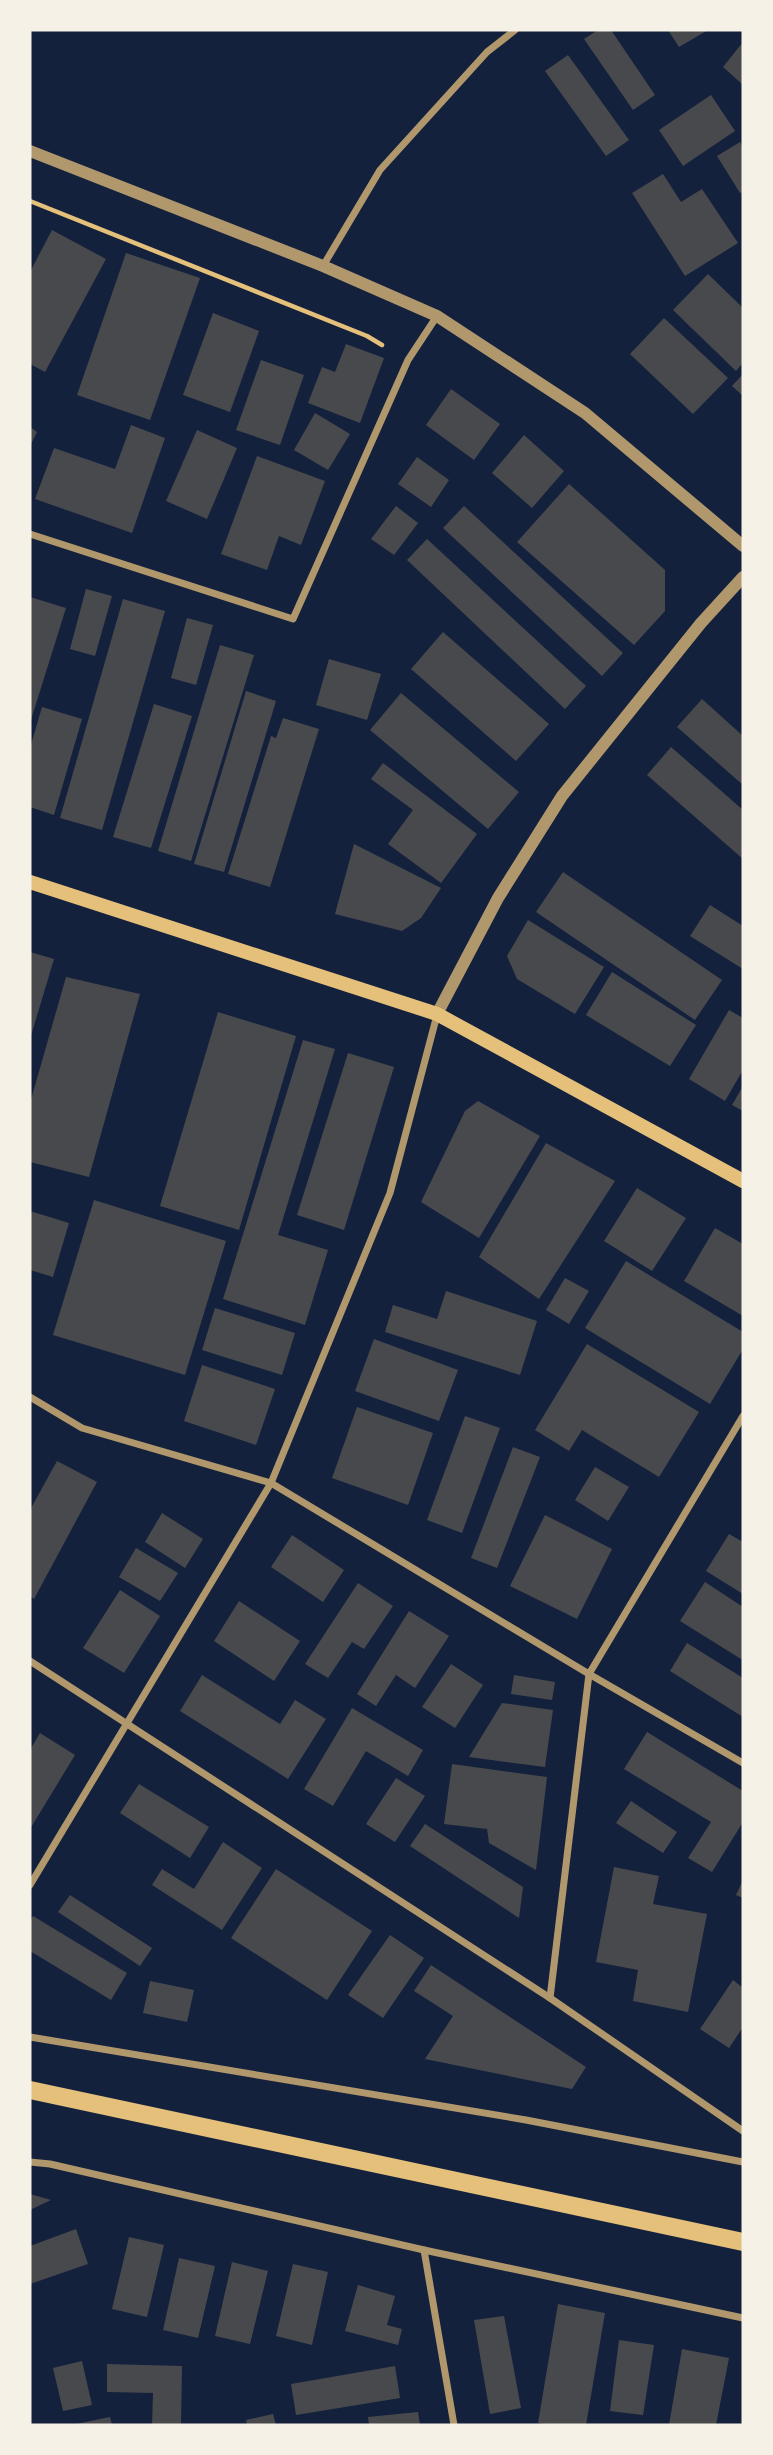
<svg xmlns="http://www.w3.org/2000/svg" width="773" height="2455" font-family="Bitter,serif">
	<style>
		.building { fill: #48494c }
		.lines { fill: none; stroke-linecap: round; stroke-linejoin: round }
		.path { stroke: #e5c07b; stroke-width: 4.5 }
		.minor { stroke: #b1986c; stroke-width: 7 }
		.tertiary { stroke: #b1986c; stroke-width: 12 }
		.secondary { stroke: #e5c07b; stroke-width: 14 }
		.primary { stroke: #e5c07b; stroke-width: 18 }
	</style>
	<rect width="100%" height="100%" fill="#14213d"/>
	<g class="building">
		<polygon points="598,30 611,30 655,95 633,110 584,39"/>
		<polygon points="668,30 708,30 679,47"/>
		<polygon points="743,42 743,85 723,67"/>
		<polygon points="568,55 629,140 606,156 545,71"/>
		<polygon points="711,95 735,131 683,166 659,130"/>
		<polygon points="740,142 743,148 743,192 740,193 717,156"/>
		<polygon points="663,174 681,202 702,189 738,243 685,276 632,193"/>
		<polygon points="52,230 106,259 45,372 30,364 30,272"/>
		<polygon points="126,253 200,278 150,420 77,395"/>
		<polygon points="708,274 743,308 743,363 736,371 673,310"/>
		<polygon points="213,313 259,331 230,412 183,395"/>
		<polygon points="664,318 728,378 693,414 630,354"/>
		<polygon points="346,344 384,358 360,423 308,403 322,367 335,372"/>
		<polygon points="261,360 304,375 280,445 236,430"/>
		<polygon points="743,374 743,396 732,386"/>
		<polygon points="451,389 500,424 474,460 426,425"/>
		<polygon points="315,413 350,434 328,470 294,450"/>
		<polygon points="131,425 165,438 132,533 35,499 54,448 115,469"/>
		<polygon points="30,427 37,432 30,446"/>
		<polygon points="197,430 237,448 207,519 166,501"/>
		<polygon points="524,435 564,471 532,508 492,473"/>
		<polygon points="257,456 325,481 301,545 279,536 267,570 221,554"/>
		<polygon points="417,457 449,480 431,507 398,484"/>
		<polygon points="569,484 665,570 665,611 634,645 517,542"/>
		<polygon points="396,506 418,523 394,555 371,539"/>
		<polygon points="464,506 623,653 602,676 443,528"/>
		<polygon points="427,539 586,686 565,709 407,560"/>
		<polygon points="86,589 112,596 95,656 70,649"/>
		<polygon points="30,597 66,608 30,723"/>
		<polygon points="123,599 165,611 102,830 60,818"/>
		<polygon points="187,618 213,625 196,685 171,678"/>
		<polygon points="443,632 549,724 516,761 411,669"/>
		<polygon points="220,645 254,655 191,861 158,851"/>
		<polygon points="329,659 381,674 367,720 316,705"/>
		<polygon points="246,691 276,701 224,872 194,864"/>
		<polygon points="401,693 519,792 488,829 370,730"/>
		<polygon points="702,699 743,736 743,785 677,727"/>
		<polygon points="154,704 192,716 151,848 113,837"/>
		<polygon points="42,707 82,719 54,815 30,807 30,748"/>
		<polygon points="283,718 319,729 270,887 228,874 271,736 276,738"/>
		<polygon points="671,747 743,810 743,859 647,775"/>
		<polygon points="383,763 477,834 441,883 388,844 413,810 371,779"/>
		<polygon points="354,844 441,888 421,918 402,931 335,914"/>
		<polygon points="563,872 722,980 695,1020 536,912"/>
		<polygon points="710,905 743,926 743,969 690,936"/>
		<polygon points="528,920 604,967 575,1014 517,979 507,956"/>
		<polygon points="30,952 54,959 30,1039"/>
		<polygon points="612,972 696,1025 670,1066 586,1015"/>
		<polygon points="66,977 140,994 89,1177 30,1162 30,1103"/>
		<polygon points="729,1010 743,1018 743,1070 725,1101 689,1079"/>
		<polygon points="218,1012 296,1036 239,1230 160,1206"/>
		<polygon points="303,1040 335,1049 278,1235 328,1250 305,1325 223,1299"/>
		<polygon points="348,1053 394,1067 344,1230 297,1215"/>
		<polygon points="743,1086 743,1111 732,1105"/>
		<polygon points="478,1101 540,1136 479,1238 421,1202 465,1111"/>
		<polygon points="546,1143 615,1181 539,1299 479,1257"/>
		<polygon points="637,1188 686,1218 652,1271 604,1241"/>
		<polygon points="94,1200 226,1241 185,1375 53,1335"/>
		<polygon points="30,1211 69,1223 53,1277 30,1270"/>
		<polygon points="715,1228 743,1244 743,1316 684,1281"/>
		<polygon points="626,1261 743,1332 743,1349 710,1404 585,1328"/>
		<polygon points="565,1278 589,1291 569,1324 546,1310"/>
		<polygon points="446,1291 537,1321 520,1375 385,1332 393,1305 437,1319"/>
		<polygon points="215,1308 295,1333 282,1375 202,1350"/>
		<polygon points="374,1339 458,1370 439,1421 355,1391"/>
		<polygon points="587,1344 699,1412 659,1477 582,1430 569,1451 535,1430"/>
		<polygon points="202,1365 275,1389 256,1445 184,1421"/>
		<polygon points="357,1407 433,1433 408,1505 332,1478"/>
		<polygon points="465,1416 500,1428 462,1533 427,1520"/>
		<polygon points="513,1447 540,1457 497,1568 471,1558"/>
		<polygon points="57,1461 97,1482 34,1599 30,1596 30,1510"/>
		<polygon points="595,1467 629,1487 608,1521 575,1500"/>
		<polygon points="162,1513 203,1539 185,1568 145,1542"/>
		<polygon points="545,1515 612,1549 577,1619 510,1586"/>
		<polygon points="729,1534 743,1542 743,1594 706,1571"/>
		<polygon points="292,1535 344,1570 323,1602 271,1567"/>
		<polygon points="136,1548 178,1573 160,1601 119,1577"/>
		<polygon points="705,1582 743,1607 743,1656 741,1659 680,1621"/>
		<polygon points="358,1583 393,1606 364,1649 352,1642 328,1678 305,1664"/>
		<polygon points="120,1590 160,1616 124,1673 83,1648"/>
		<polygon points="239,1601 300,1641 274,1681 214,1641"/>
		<polygon points="409,1611 449,1636 415,1688 396,1675 376,1706 357,1694"/>
		<polygon points="687,1643 743,1678 743,1717 670,1671"/>
		<polygon points="451,1664 483,1685 455,1728 422,1707"/>
		<polygon points="202,1675 280,1724 295,1700 326,1719 288,1779 180,1711"/>
		<polygon points="514,1675 555,1682 552,1700 511,1694"/>
		<polygon points="502,1703 553,1710 545,1767 469,1757"/>
		<polygon points="352,1708 423,1750 408,1776 366,1751 333,1806 304,1789"/>
		<polygon points="647,1732 743,1791 743,1822 712,1872 688,1858 711,1822 624,1769"/>
		<polygon points="40,1733 75,1755 30,1829 30,1750"/>
		<polygon points="452,1764 547,1777 536,1870 489,1843 487,1829 444,1824"/>
		<polygon points="396,1778 425,1796 395,1842 366,1824"/>
		<polygon points="139,1784 209,1827 190,1858 120,1813"/>
		<polygon points="631,1801 677,1832 663,1853 616,1823"/>
		<polygon points="425,1824 523,1887 519,1918 410,1846"/>
		<polygon points="223,1842 262,1868 222,1930 152,1885 162,1869 194,1889"/>
		<polygon points="614,1867 659,1876 653,1904 707,1914 688,2012 633,2001 638,1970 596,1962"/>
		<polygon points="276,1869 372,1931 327,2000 231,1938"/>
		<polygon points="743,1880 743,1898 736,1895"/>
		<polygon points="70,1895 152,1948 140,1966 58,1912"/>
		<polygon points="33,1916 127,1973 111,2000 30,1951 30,1921"/>
		<polygon points="390,1935 424,1958 383,2018 348,1995"/>
		<polygon points="431,1965 586,2067 572,2089 425,2059 453,2016 414,1991"/>
		<polygon points="733,1980 743,1988 743,2027 729,2048 700,2029"/>
		<polygon points="150,1981 194,1990 187,2022 143,2013"/>
		<polygon points="30,2194 51,2200 30,2210"/>
		<polygon points="76,2229 88,2264 30,2284 30,2246"/>
		<polygon points="129,2237 164,2245 147,2317 112,2309"/>
		<polygon points="179,2258 215,2266 198,2338 163,2330"/>
		<polygon points="232,2262 268,2271 250,2344 215,2336"/>
		<polygon points="293,2264 328,2272 312,2345 276,2336"/>
		<polygon points="358,2285 395,2296 387,2325 402,2329 398,2345 345,2331"/>
		<polygon points="558,2304 605,2313 586,2425 552,2425 538,2423"/>
		<polygon points="504,2316 521,2408 490,2414 474,2320"/>
		<polygon points="619,2340 654,2345 643,2415 610,2411"/>
		<polygon points="682,2349 729,2358 716,2425 669,2425"/>
		<polygon points="82,2361 92,2405 63,2411 53,2368"/>
		<polygon points="107,2364 182,2366 181,2425 152,2425 153,2393 107,2392"/>
		<polygon points="395,2366 400,2398 296,2415 291,2384"/>
		<polygon points="418,2412 420,2425 369,2425 368,2417"/>
		<polygon points="273,2414 276,2425 247,2425 246,2420"/>
		<polygon points="110,2417 112,2425 76,2425 76,2424"/>
	</g>
	<g class="lines">
		<polyline class="path" points="30,201 367,336 382,345"/>
		<g class="minor">
			<polyline points="323,266 380,170 487,52 515,30"/>
			<polyline points="30,534 293,619 408,360 437,316"/>
			<polyline points="30,1397 82,1428 271,1483 589,1674 743,1763"/>
			<polyline points="30,1661 550,1998 743,2131"/>
			<polyline points="30,1885 271,1483 390,1193 437,1015"/>
			<polyline points="550,1998 589,1674 743,1416"/>
			<polyline points="30,2037 526,2120 743,2162"/>
			<polyline points="30,2162 50,2164 424,2250 743,2318"/>
			<polyline points="424,2250 454,2425"/>
		</g>
		<g class="tertiary">
			<polyline points="30,151 323,266 437,316 585,413 743,546"/>
			<polyline points="437,1014 498,898 562,796 701,623 743,577"/>
		</g>
		<polyline class="secondary" points="30,882 437,1014 743,1181"/>
		<polyline class="primary" points="30,2090 743,2242"/>
	</g>
	<rect width="773" height="2455" fill="none" stroke="#f6f1e7" stroke-width="63"/>
</svg>
